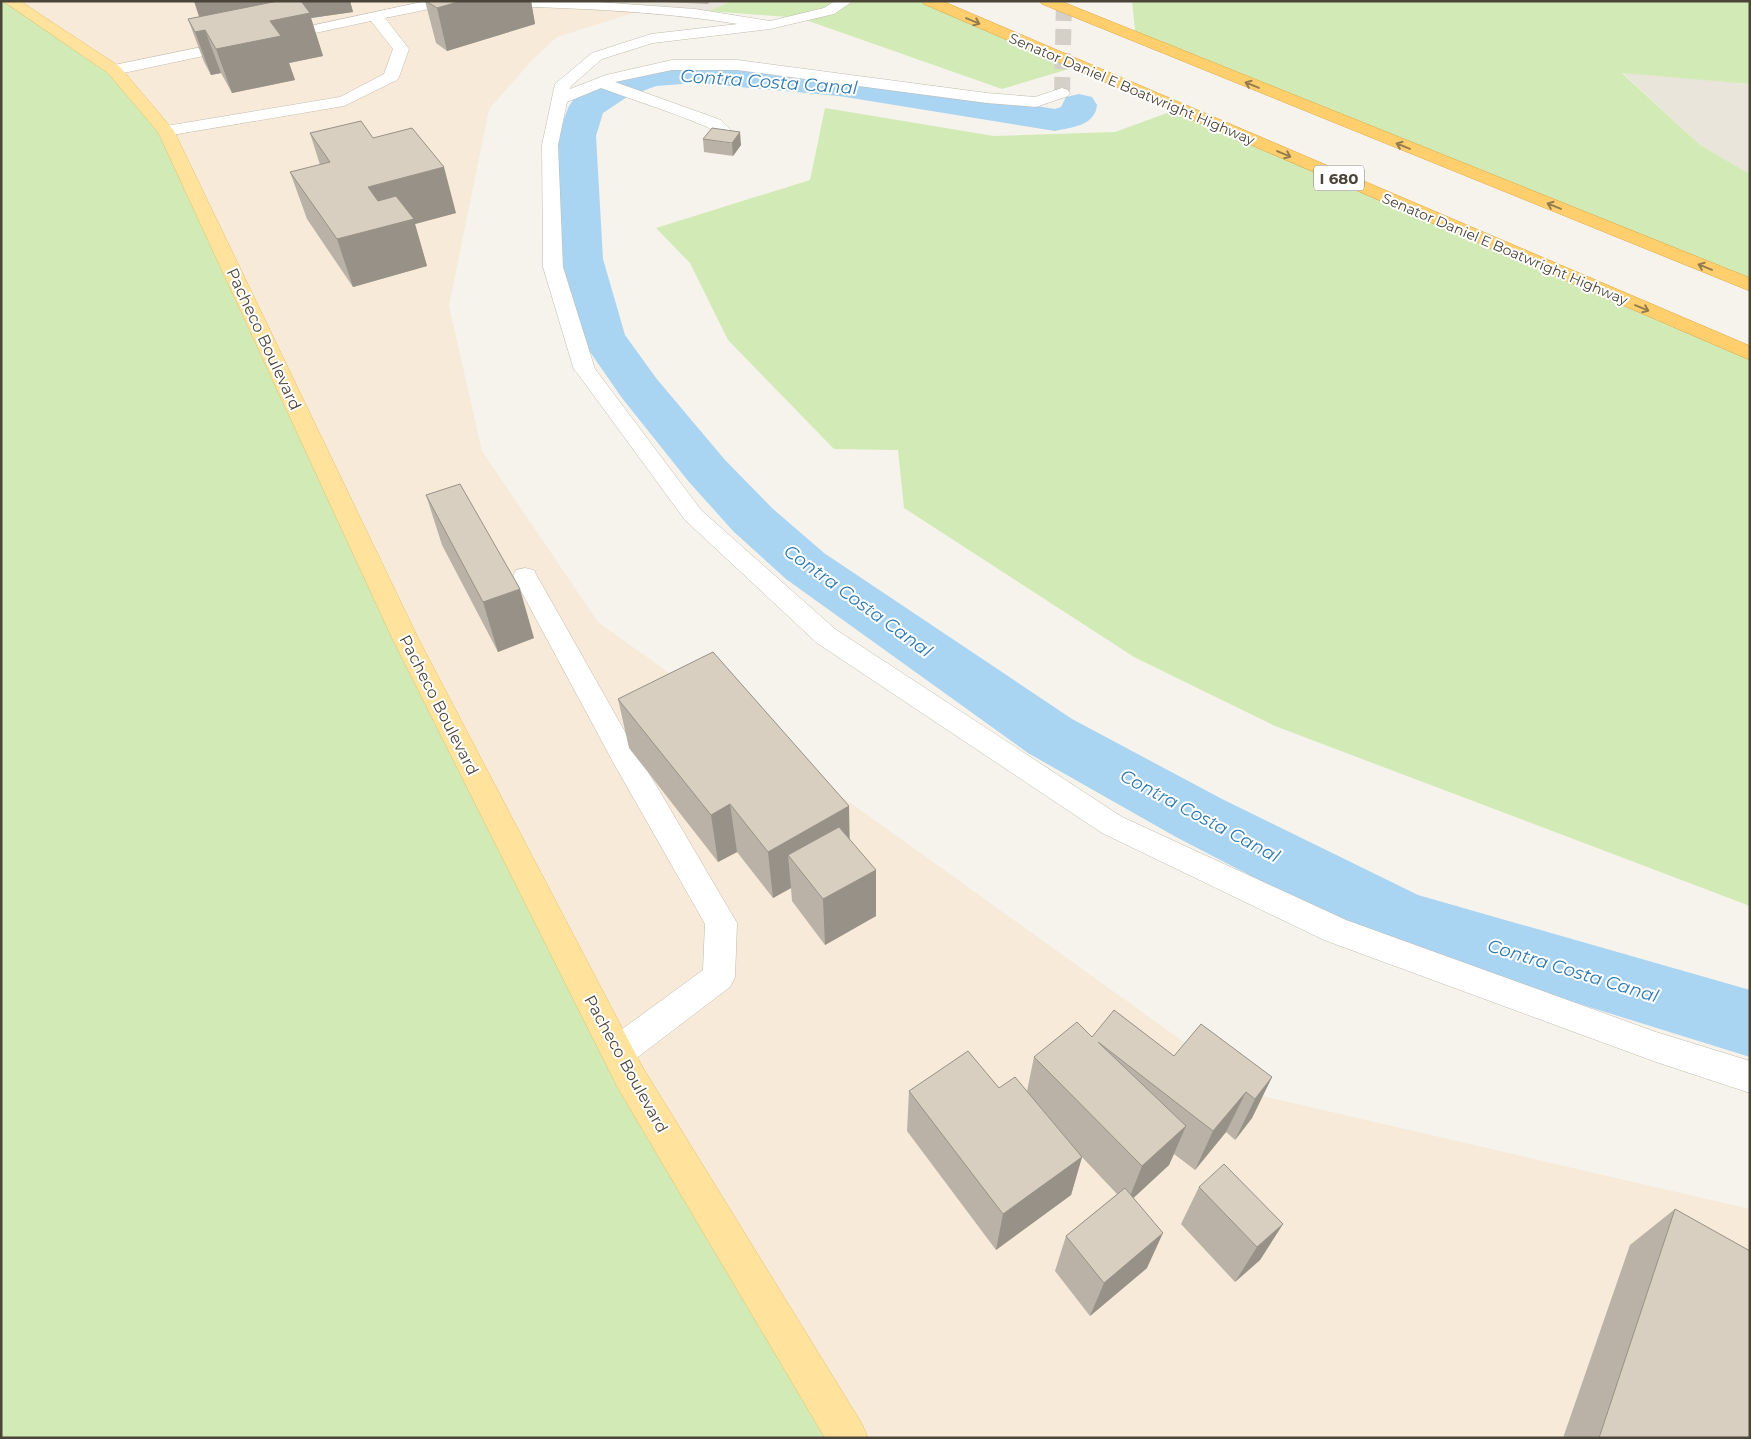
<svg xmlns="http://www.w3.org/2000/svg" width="1751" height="1439" font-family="Montserrat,sans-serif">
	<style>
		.residential { fill: #eae5da }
		.commercial { fill: #f7ead8 }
		.green { fill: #d2eab5 }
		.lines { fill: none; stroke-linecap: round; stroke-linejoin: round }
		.canal { fill: #a9d4f2; fill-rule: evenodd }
		.minor-tunnel { stroke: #d4d0c8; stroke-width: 16; stroke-dasharray: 16 8; stroke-linecap: butt }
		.minor-casing { stroke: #c2bbae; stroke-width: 1 }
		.major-casing { stroke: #e6c16a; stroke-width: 1 }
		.highway-casing { stroke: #e0a43c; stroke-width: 1 }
		.minor { fill: #fff; fill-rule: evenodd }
		.major { fill: #ffe39c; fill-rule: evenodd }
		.highway { fill: #ffcf6e; fill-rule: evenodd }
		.wall { fill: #bab2a6 }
		.shaded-wall { fill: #979187 }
		.building { fill: #d8cfc1; stroke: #979187 }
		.oneway { stroke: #937c4e }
		.labels { text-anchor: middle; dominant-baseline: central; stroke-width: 4; stroke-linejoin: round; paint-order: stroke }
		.far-street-label { font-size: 14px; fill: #4b4439; stroke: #fff }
		.shield { fill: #fff; stroke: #817c74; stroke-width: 1 }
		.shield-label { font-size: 15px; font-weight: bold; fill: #4b4439 }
		.street-label { font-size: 16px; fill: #4b4439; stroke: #fff }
		.water-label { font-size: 18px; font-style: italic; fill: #2e7ab2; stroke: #fff }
	</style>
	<rect width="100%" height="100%" fill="#f6f3ec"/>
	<g class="residential">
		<polygon points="565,1 732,1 709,11"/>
		<polygon points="1622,72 1750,84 1750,174 1700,145"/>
	</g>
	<polygon class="commercial" points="10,1 565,1 649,8 557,37 533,59 489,109 449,306 482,451 598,622 1258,1095 1750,1209 1750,1438 848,1438"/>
	<g class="green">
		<polygon points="1,1 10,1 114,70 166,131 406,640 833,1438 1,1438"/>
		<polygon points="732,1 929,1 1079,66 1002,89 800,18 709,11"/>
		<polygon points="1132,1 1750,1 1750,84 1622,73 1700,145 1750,174 1750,285 1136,39"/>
		<polygon points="825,108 994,136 1115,132 1178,109 1750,354 1750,906 1275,726 1134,657 904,508 898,450 834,449 728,340 690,263 656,228 810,180"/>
	</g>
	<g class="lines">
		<path class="canal" d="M696 63 839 74 1055 109 1061 107 1066 97 1079 94 1092 97 1097 105C1095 126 1072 127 1055 131L839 96 696 83 656 86 627 97 603 113 596 136 603 259 625 335 656 378 725 460 772 508 824 553 1072 719 1222 799 1418 895 1750 990V1057L1377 941 1176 837 1028 753 786 579 734 532 689 482 622 398 579 336 561 259 558 136 568 108 573 100 601 81 652 66Z"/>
		<polyline class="minor-tunnel" points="1062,93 1064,1"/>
		<defs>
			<g id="minor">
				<polygon points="426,1 456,1 449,5 385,18 409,49 399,77 397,80 344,106 166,136 160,135 158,131 160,127 340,97 384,74 393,49 371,21 278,41 273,40 271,37 273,34"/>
				<path d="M470 1H584L695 9 770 21 824 8 835 1H853L834 14 770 29 653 43 602 59 571 86 570 89 606 75 672 60H737L987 93 1035 97 1062 88 1068 90 1070 93 1068 96 1036 107 987 103 737 70H672L615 82 721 120 738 137 736 141C722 144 718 132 707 127 672 112 636 101 601 88L567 102 558 145 563 267 595 369 701 510 835 629 1122 817 1346 920 1656 1032 1750 1061V1093L1656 1062 1324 940 1102 833 817 643 685 520 578 374 574 370 543 267 542 145 555 84 592 53 651 34 738 24C652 10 564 8 477 5Z"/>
				<polygon points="236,40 241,42 244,45 241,48 114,75 108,73 106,70 108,67 114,65"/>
				<polygon points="525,568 534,570 537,576 633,746 737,923 735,977 730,987 630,1063 618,1067 606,1063 601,1052 606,1041 703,970 705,924 613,762 513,576 516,570"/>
			</g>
			<polygon id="major" points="3,1 20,1 120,67 174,131 419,640 643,1068 862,1424 868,1438 825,1438 619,1090 393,640 158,132 108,73"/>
			<g id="highway">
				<polygon points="922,1 942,1 1750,346 1750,360 924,4"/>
				<polygon points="1040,1 1060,1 1750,278 1750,291 1042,4"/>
			</g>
		</defs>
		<use href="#minor" class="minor-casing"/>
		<use href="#major" class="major-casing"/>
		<use href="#highway" class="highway-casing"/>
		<use href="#minor" class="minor"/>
		<use href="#major" class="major"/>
		<use href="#highway" class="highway"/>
	</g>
	<g class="wall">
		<polygon points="194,1 350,1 353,12 311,18 323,56 289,63 295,80 232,93 221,73 211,75 204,62 188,19 199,17"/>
		<polygon points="425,1 531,1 535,24 447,51 436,43"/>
		<polygon points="646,1 710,1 708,4"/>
		<polygon points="310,133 373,138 456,213 415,224 427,266 353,287 307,219 290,172 320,165"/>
		<polygon points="703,139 741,145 733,156 704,152"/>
		<polygon points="426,495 534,638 498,652 442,545"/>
		<polygon points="618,699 850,839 876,916 825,945 792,901 791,888 773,898 737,852 718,862 629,748"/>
		<polygon points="1092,1037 1272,1077 1252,1118 1235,1140 1226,1132 1195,1170 1174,1154 1169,1165 1133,1198 1147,1268 1090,1316 1055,1271 1066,1236 1117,1194 1082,1157 1071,1195 996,1250 907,1131 909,1091 999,1088 1027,1091 1034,1057"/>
		<polygon points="1199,1187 1283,1224 1260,1260 1235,1282 1181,1224"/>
		<polygon points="1675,1209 1750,1438 1563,1438 1630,1245"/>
	</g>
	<g class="shaded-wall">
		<polygon points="194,1 276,1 281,16 205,30 221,73 211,75 195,32 204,30"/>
		<polygon points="276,1 350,1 353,12 311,18 323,56 289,63 295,80 232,93 216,49 270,21 282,19"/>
		<polygon points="461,1 531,1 535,24 447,51 437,8"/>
		<polygon points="740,132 741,145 733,156 732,143"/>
		<polygon points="444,167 456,213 415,224 427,266 353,287 337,239 368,187"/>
		<polygon points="520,589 534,638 498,652 483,602"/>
		<polygon points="730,804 737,852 718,862 711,815"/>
		<polygon points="849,806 850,854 788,855 791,888 773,898 768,852"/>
		<polygon points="876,870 876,916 825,945 823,899"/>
		<polygon points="1272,1077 1252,1118 1235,1140 1255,1099"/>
		<polygon points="1246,1092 1226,1132 1195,1170 1213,1131"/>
		<polygon points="1186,1126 1169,1165 1127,1204 1142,1166"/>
		<polygon points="1082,1157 1071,1195 996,1250 1003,1214"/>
		<polygon points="1283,1224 1260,1260 1235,1282 1257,1247"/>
		<polygon points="1163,1233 1147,1268 1090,1316 1104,1283"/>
	</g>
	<g class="building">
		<polygon points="278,1 301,1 310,13 270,21 281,36 216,49 205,30 195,32 188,19"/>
		<polygon points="426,1 461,1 437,8"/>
		<polygon points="361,121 373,138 412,128 444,167 368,187 378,201 396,196 414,219 337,239 290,172 330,162 310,133"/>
		<polygon points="712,128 740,132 732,143 703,139"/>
		<polygon points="460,484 520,589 483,602 426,495"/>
		<polygon points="713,652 849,806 768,852 730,804 711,815 618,699"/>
		<polygon points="839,827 876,870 823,899 788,855"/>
		<polygon points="1114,1010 1174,1056 1201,1024 1272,1077 1255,1099 1246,1092 1213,1131 1098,1042 1186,1126 1142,1166 1034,1057 1077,1022 1092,1037"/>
		<polygon points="968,1051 999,1088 1015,1077 1082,1157 1003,1214 909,1091"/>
		<polygon points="1224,1164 1283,1224 1257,1247 1199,1187"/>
		<polygon points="1125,1188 1163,1233 1104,1283 1066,1236"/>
		<polygon points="1675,1209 1750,1251 1750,1438 1599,1438"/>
	</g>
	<defs><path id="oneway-shaft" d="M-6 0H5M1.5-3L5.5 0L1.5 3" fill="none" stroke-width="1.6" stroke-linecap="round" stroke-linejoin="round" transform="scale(1.25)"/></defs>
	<g class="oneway">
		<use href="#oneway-shaft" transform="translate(973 21) rotate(23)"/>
		<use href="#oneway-shaft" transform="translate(1252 85) rotate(-158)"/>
		<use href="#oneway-shaft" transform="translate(1403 146) rotate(-158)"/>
		<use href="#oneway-shaft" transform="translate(1284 154) rotate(23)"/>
		<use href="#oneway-shaft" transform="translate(1554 206) rotate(-158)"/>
		<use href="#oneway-shaft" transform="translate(1705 267) rotate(-158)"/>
		<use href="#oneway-shaft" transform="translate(1642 308) rotate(23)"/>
	</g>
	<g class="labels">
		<g class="far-street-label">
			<text transform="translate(1132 89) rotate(23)">Senator Daniel E Boatwright Highway</text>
			<text transform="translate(1505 249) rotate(23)">Senator Daniel E Boatwright Highway</text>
		</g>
		<rect class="shield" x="1314" y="165.5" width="50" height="25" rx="4"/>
		<g class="shield-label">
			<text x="1339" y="178">I 680</text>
		</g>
		<g class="street-label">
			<text transform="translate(264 339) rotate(65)">Pacheco Boulevard</text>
			<text transform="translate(439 705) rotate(63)">Pacheco Boulevard</text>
			<text transform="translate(626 1064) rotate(61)">Pacheco Boulevard</text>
		</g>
		<g class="water-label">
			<text transform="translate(769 82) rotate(4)">Contra Costa Canal</text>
			<text transform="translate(858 601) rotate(36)">Contra Costa Canal</text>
			<text transform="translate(1200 816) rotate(28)">Contra Costa Canal</text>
			<text transform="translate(1573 971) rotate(17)">Contra Costa Canal</text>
		</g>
	</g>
	<rect width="1751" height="1439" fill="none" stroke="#4b4439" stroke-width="5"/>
</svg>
